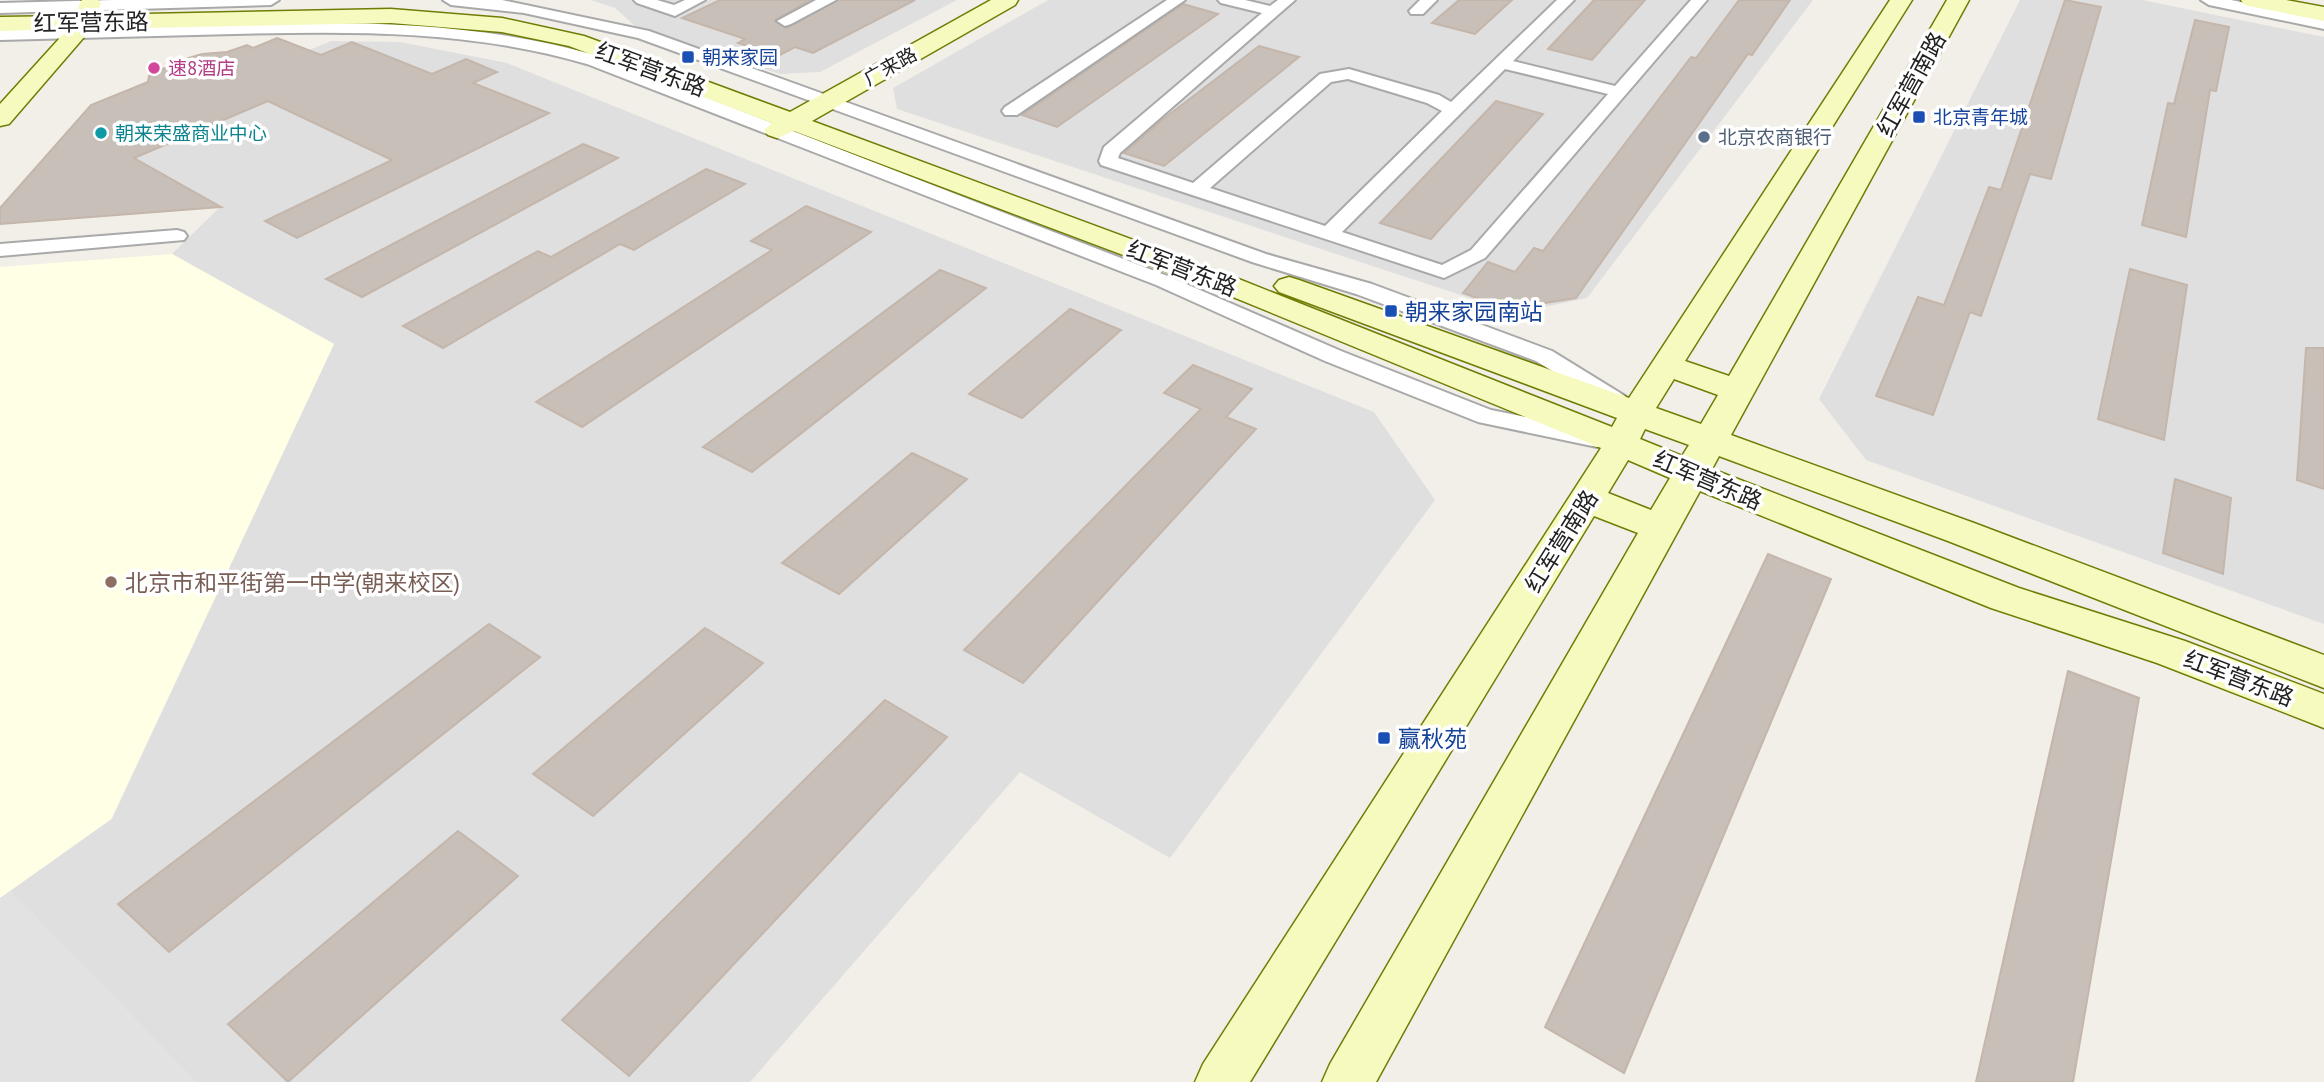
<svg xmlns="http://www.w3.org/2000/svg" width="2324" height="1082" font-family="'PT Sans','Noto Sans SC',sans-serif">
	<style>
		.residential { fill: #e0dfdf }
		.education { fill: #ffffe5 }
		.parking { fill: #e2e2e2 }
		.building { fill: #c7bfb8; stroke: #c4b6ab; stroke-width: 2 }
		.lines { fill: none; stroke-linecap: round; stroke-linejoin: round }
		.street-casing { stroke: #a9a9a9; stroke-width: 4 }
		.secondary-casing { stroke: #707d05; stroke-width: 3 }
		.street { fill: #fff; fill-rule: evenodd }
		.secondary { fill: #f7fabf; fill-rule: evenodd }
		.transit-dot { fill: #1a4fb4; stroke: #fff; stroke-width: 2.5 }
		.hotel-dot { fill: #d1479c; stroke: #fff; stroke-width: 2.5 }
		.culture-dot { fill: #0f9aa8; stroke: #fff; stroke-width: 2.5 }
		.service-dot { fill: #5c6f8a; stroke: #fff; stroke-width: 2.5 }
		.education-dot { fill: #8d6e63; stroke: #fff; stroke-width: 2.5 }
		.labels { text-anchor: middle; dominant-baseline: central; stroke-width: 7; stroke-linejoin: round; paint-order: stroke }
		.far-transit-label { font-size: 19px; fill: #164399; stroke: #fff; text-anchor: start }
		.far-street-label { font-size: 19px; fill: #222; stroke: #fff }
		.far-hotel-label { font-size: 19px; fill: #b23c85; stroke: #fff; text-anchor: start }
		.far-culture-label { font-size: 19px; fill: #0d838f; stroke: #fff; text-anchor: start }
		.far-service-label { font-size: 19px; fill: #4e5e75; stroke: #fff; text-anchor: start }
		.street-label { font-size: 23px; fill: #222; stroke: #fff }
		.transit-label { font-size: 23px; fill: #164399; stroke: #fff; text-anchor: start }
		.education-label { font-size: 23px; fill: #785e54; stroke: #fff; text-anchor: start }
	</style>
	<rect width="100%" height="100%" fill="#f2efe9"/>
	<g class="residential">
		<polygon points="591,0 957,0 820,72 780,74 635,26 615,8"/>
		<polygon points="1048,0 1813,0 1587,298 1515,313 897,109 893,88"/>
		<polygon points="2020,0 2142,0 2324,37 2324,624 1866,460 1819,399"/>
		<polygon points="331,41 400,42 507,63 1374,412 1435,500 1170,858 1020,772 750,1082 196,1082 10,891 112,819 334,344 172,254 220,207 122,151 148,115"/>
	</g>
	<polygon class="education" points="172,254 334,344 111,819 0,898 0,267"/>
	<polygon class="parking" points="10,891 196,1082 0,1082 0,898"/>
	<g class="building">
		<polygon points="720,0 810,0 775,20 786,28 838,0 915,0 813,53 795,47 778,56 738,43 745,39 682,18"/>
		<polygon points="1459,0 1512,0 1475,34 1432,23"/>
		<polygon points="1594,0 1645,0 1592,60 1548,49"/>
		<polygon points="1739,0 1790,0 1752,55 1748,54 1576,298 1509,309 1463,293 1488,262 1515,272 1534,248 1543,251 1691,57 1696,58"/>
		<polygon points="2065,0 2101,7 2051,179 2030,174 1981,316 1970,312 1933,415 1876,396 1918,297 1944,305 1989,187 2001,190"/>
		<polygon points="1183,4 1218,14 1057,127 1022,115"/>
		<polygon points="2195,20 2229,27 2216,91 2210,90 2186,237 2142,225 2168,103 2174,104"/>
		<polygon points="277,38 321,55 352,42 432,74 466,59 497,72 473,83 549,113 297,238 265,221 392,160 268,101 134,158 221,207 0,224 0,208 91,105 148,82 149,76 179,61 202,54 227,52 247,45 253,48"/>
		<polygon points="1259,46 1299,57 1164,166 1124,153 1162,120"/>
		<polygon points="1496,101 1543,114 1431,239 1380,223"/>
		<polygon points="583,144 618,158 362,297 326,279"/>
		<polygon points="706,169 745,184 634,250 620,244 443,348 403,326 538,251 551,257"/>
		<polygon points="806,206 871,232 582,427 536,402 772,250 751,241"/>
		<polygon points="2130,269 2187,285 2164,440 2098,419"/>
		<polygon points="940,270 986,288 752,472 703,447"/>
		<polygon points="1070,309 1121,330 1022,418 969,394"/>
		<polygon points="2306,348 2324,348 2324,489 2297,480"/>
		<polygon points="1193,365 1252,389 1226,417 1256,429 1023,683 964,650 1201,409 1164,393"/>
		<polygon points="912,453 967,479 839,594 782,563"/>
		<polygon points="2175,479 2231,498 2223,574 2163,553"/>
		<polygon points="1768,554 1831,579 1624,1073 1545,1027"/>
		<polygon points="489,624 540,657 169,952 118,904"/>
		<polygon points="705,628 763,663 593,816 533,774"/>
		<polygon points="2068,671 2139,698 2073,1082 1976,1082"/>
		<polygon points="885,700 947,737 629,1076 562,1020"/>
		<polygon points="458,831 518,876 288,1082 228,1024"/>
	</g>
	<g class="lines">
		<defs>
			<g id="street">
				<polygon points="113,0 279,0 271,5 0,13 0,3"/>
				<polygon points="443,0 502,0 649,31 1266,254 1372,284 1552,351 1625,396 1629,401 1625,406 1617,409 1609,406 1536,361 1356,294 1252,262 638,38 524,13 451,5"/>
				<polygon points="634,0 657,0 674,5 685,0 705,0 675,16 637,3"/>
				<polygon points="816,0 836,0 791,24 785,26 777,21"/>
				<polygon points="1167,0 1185,0 1017,115 1005,115 1002,111 1005,107"/>
				<path d="M1218 0H1245L1270 6 1278 0H1295L1120 153 1118 158 1193 183 1320 74 1349 69 1439 95 1451 102 1557 0H1574L1513 61 1615 86 1691 0H1707L1485 258 1444 278 1101 165 1099 161 1104 147 1262 13 1221 3ZM1505 69 1608 94 1471 250 1442 265 1342 232ZM1348 79 1427 103 1442 111 1325 226 1210 188 1331 82Z"/>
				<polygon points="1420,0 1437,0 1423,14 1411,14 1409,11"/>
				<polygon points="2201,0 2231,0 2324,19 2324,29 2209,5"/>
				<path d="M293 23C400 22 496 27 599 56L1170 277 1341 351 1491 410 1597 431 1606 433 1609 439 1606 445 1597 447 1478 422 1325 361 1156 285 587 64C471 30 354 31 234 34 156 36 78 38 0 40V30Z"/>
				<polygon points="177,230 184,232 187,236 184,240 0,256 0,244"/>
			</g>
			<g id="secondary">
				<path d="M82 0H98L101 4 96 15 391 9 502 18 584 36 790 112 991 0H1018L1015 5 812 121 1236 278 1612 427 1617 418 1279 292 1274 286 1279 280 1289 277 1299 280 1629 398 1890 0H1912L1685 361 1729 376 1947 0H1969L1731 435 1974 523 2324 655V688L1948 541 1719 456 1712 469 2019 588 2185 641 2324 694V728L2157 663 1991 608 1700 491 1376 1082H1322L1330 1064 1638 533 1594 516 1250 1082H1195L1203 1064 1601 448 1216 290 794 131 777 138 768 135 764 130 772 123 569 46 502 32 391 23 91 29 9 124 0 126V104L68 29 0 31V17L74 16ZM1674 379 1718 395 1701 424 1656 408ZM1645 429 1689 445 1682 456 1640 439ZM1628 460 1670 478 1651 510 1608 493Z"/>
				<polygon points="2241,0 2286,0 2324,7 2324,21 2244,5"/>
			</g>
		</defs>
		<use href="#street" class="street-casing"/>
		<use href="#secondary" class="secondary-casing"/>
		<use href="#street" class="street"/>
		<use href="#secondary" class="secondary"/>
	</g>
	<g class="transit-dot">
		<rect x="681" y="50" width="14" height="14" rx="3.5"/>
		<rect x="1912" y="110" width="14" height="14" rx="3.5"/>
		<rect x="1384" y="304" width="14" height="14" rx="3.5"/>
		<rect x="1377" y="731" width="14" height="14" rx="3.5"/>
	</g>
	<circle class="hotel-dot" cx="154" cy="68" r="7"/>
	<circle class="culture-dot" cx="101" cy="133" r="7"/>
	<circle class="service-dot" cx="1704" cy="137" r="7"/>
	<circle class="education-dot" cx="111" cy="582" r="7"/>
	<g class="labels">
		<g class="far-transit-label">
			<text x="702" y="57">朝来家园</text>
			<text x="1933" y="117">北京青年城</text>
		</g>
		<g class="far-street-label">
			<text transform="translate(890 66) rotate(-29)">广来路</text>
		</g>
		<g class="far-hotel-label">
			<text x="168" y="68">速8酒店</text>
		</g>
		<g class="far-culture-label">
			<text x="115" y="133">朝来荣盛商业中心</text>
		</g>
		<g class="far-service-label">
			<text x="1718" y="137">北京农商银行</text>
		</g>
		<g class="street-label">
			<text transform="translate(91 22) rotate(-1)">红军营东路</text>
			<text transform="translate(651 69) rotate(20)">红军营东路</text>
			<text transform="translate(1911 84) rotate(-61)">红军营南路</text>
			<text transform="translate(1182 268) rotate(21)">红军营东路</text>
			<text transform="translate(1708 480) rotate(23)">红军营东路</text>
			<text transform="translate(1561 541) rotate(-58)">红军营南路</text>
			<text transform="translate(2239 678) rotate(21)">红军营东路</text>
		</g>
		<g class="transit-label">
			<text x="1405" y="311">朝来家园南站</text>
			<text x="1398" y="738">赢秋苑</text>
		</g>
		<g class="education-label">
			<text x="125" y="582">北京市和平街第一中学(朝来校区)</text>
		</g>
	</g>
</svg>
